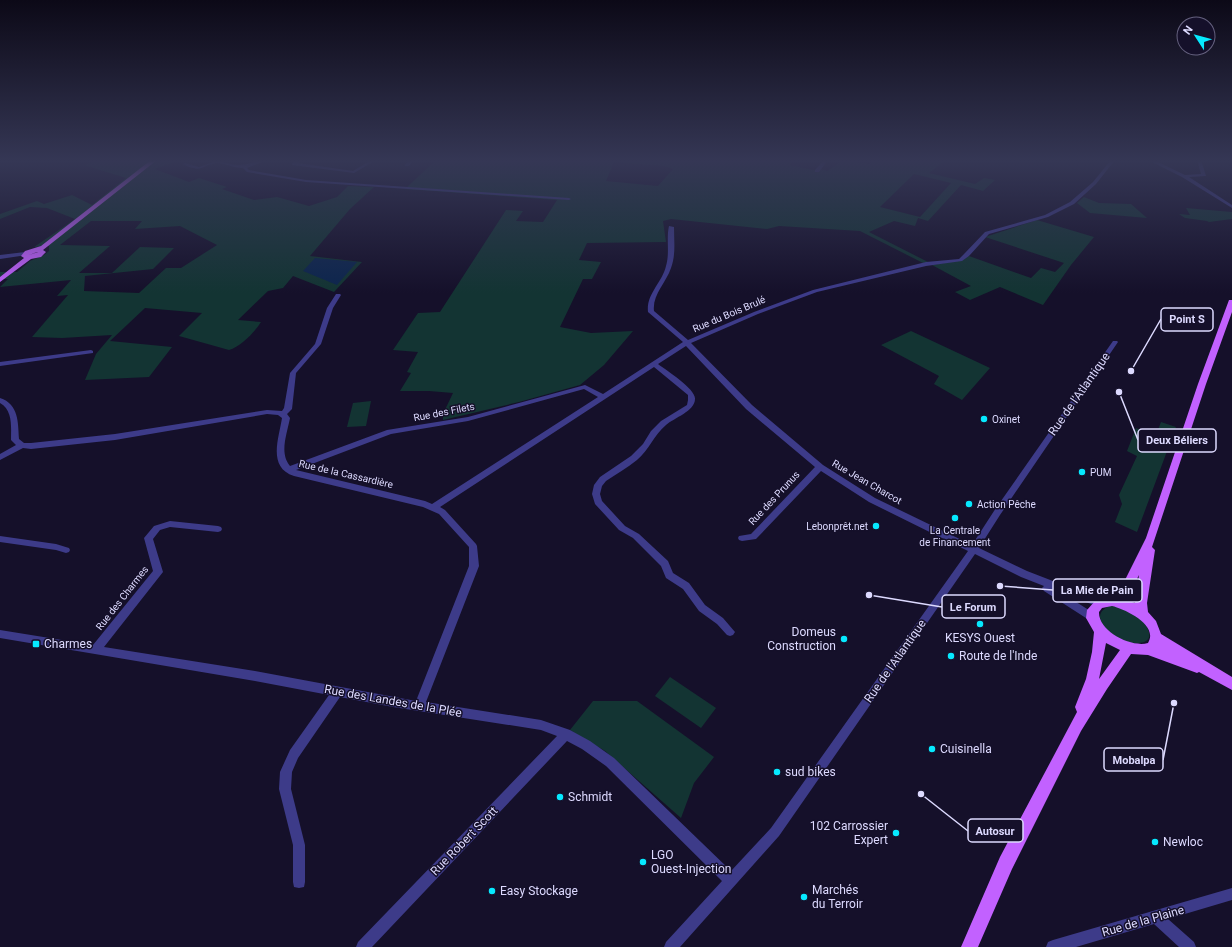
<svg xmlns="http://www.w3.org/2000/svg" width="1232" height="947" font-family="Roboto,sans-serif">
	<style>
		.green { fill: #133433; fill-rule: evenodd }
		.water { fill: #0c254d }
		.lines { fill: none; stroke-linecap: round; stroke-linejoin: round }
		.minor { fill: #3d3b89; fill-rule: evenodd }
		.major { fill: #c261ff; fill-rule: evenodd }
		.poi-dot { fill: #06e9ff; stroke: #15102a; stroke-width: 1.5 }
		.labels { text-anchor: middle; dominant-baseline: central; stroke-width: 3; stroke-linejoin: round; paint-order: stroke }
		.street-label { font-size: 10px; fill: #dddaff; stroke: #15102a }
		.poi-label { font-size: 10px; fill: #dddaff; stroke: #15102a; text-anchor: start }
		.near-street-label { font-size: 12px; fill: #dddaff; stroke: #15102a }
		.near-poi-label { font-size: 12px; fill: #dddaff; stroke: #15102a; text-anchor: start }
		.leader { fill: none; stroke: #dddaff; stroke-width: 1.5 }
		.callout-dot { fill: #dddaff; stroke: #15102a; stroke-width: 1.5 }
		.callout { fill: #15102a; stroke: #dddaff; stroke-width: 1.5 }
		.callout-label { font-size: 11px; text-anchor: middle; font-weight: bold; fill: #dddaff }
	</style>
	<rect width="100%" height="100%" fill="#15102a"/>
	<g class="green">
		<path d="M99 160H180L155 169 189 182 199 178 227 187 222 189 254 200 277 197 309 206 337 197 348 186 374 187 350 209 310 256 362 262 334 292 293 276 283 288 268 291 238 320 261 322C254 333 241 346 229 350L179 336 202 313 145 308 110 341 172 347 149 377 85 380 96 354 112 335 62 338 32 337 68 295 57 296 71 280 0 287 8 279H0V272H17L30 261 44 255 49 251V246L34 247 75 219 47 208 30 207 0 219V214L37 201 44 204 72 195 92 205 126 178 84 165ZM91 221H142L135 229 180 226 217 245 181 268H166L139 293 84 291 85 276 153 269 174 248 140 247 112 273H79L110 246 60 245Z"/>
		<path d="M436 160H794L789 165 819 171 822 169 827 171 843 160 869 164 873 160H946L929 173 975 184 984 178 995 180 983 191 961 185 928 221 918 218 915 226 894 221 869 232 928 262 923 263 860 231 779 226 767 229 671 219 663 221 666 242 587 243 579 260 601 262 592 279H583L560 327 591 333 633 331 604 365 580 385 519 402 443 420V414L453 393 429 391H400L411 373 407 372 418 352 393 350 418 313 440 312 506 210 523 211 516 221 543 222 557 200 405 189ZM614 162 664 166 673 169 658 186 606 181ZM914 174 951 183 920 217 880 207Z"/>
		<polygon points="1084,197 1099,203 1131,204 1147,218 1090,213 1077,203"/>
		<polygon points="1186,208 1232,212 1232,219 1209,222 1207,221 1185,218 1179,214 1190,215"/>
		<polygon points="1037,220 1094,237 1071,265 1043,305 1000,287 970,300 955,292 971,286 932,265 963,260 969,256 1031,278 1041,268 1055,272 1064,263 985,237"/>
		<polygon points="911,331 990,368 962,400 934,384 939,376 881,345"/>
		<polygon points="371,401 366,426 347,427 353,403"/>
		<polygon points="1161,422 1176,427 1137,532 1115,522 1122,504 1119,495 1137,456 1127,451 1136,428 1156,435"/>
		<path d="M1110 606C1116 606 1123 607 1128 609 1143 617 1165 645 1133 643 1118 643 1083 616 1110 606Z"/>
		<polygon points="670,677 716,708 701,728 655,696"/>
		<polygon points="593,701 637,701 714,757 694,783 681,818 605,751 570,730"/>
	</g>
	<polygon class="water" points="315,258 357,262 337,285 303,271"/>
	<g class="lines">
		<g class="minor">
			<path d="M210 160C220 160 229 165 239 165 249 165 258 160 268 160L247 168 249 170 306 180 569 198 571 199 569 200 306 182 247 172 243 168C234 168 223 163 217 163 202 165 201 174 183 164L185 163 199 167 213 162Z"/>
			<polygon points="298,160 303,160 298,163 353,171 371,160 376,160 354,173 292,165 292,163"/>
			<polygon points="409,160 414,160 409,166 405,166 405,165"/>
			<polygon points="824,160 828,160 819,172 815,172 815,170"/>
			<path d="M1111 160H1115L1096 184 1074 204 1048 217 989 234 969 256 962 261 926 266 817 292 758 314 691 343 752 405 823 465 875 498 972 545 994 511 1113 341H1117L1118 342 1000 515 979 548 1027 571 1102 600 1104 603 1102 606 1099 607 1062 593 1095 614 1097 617 1095 620 1092 621 1089 620 1044 591 1042 588 1044 586 1021 577 975 554 779 836 680 947H664L666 942 722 881 606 766 582 749 567 741 372 947H356L358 942 557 736 541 730 393 707 340 697 298 758 292 772 291 789 305 845V882L304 887 299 888 294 887 293 882V845L279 789 280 772 290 750 329 695 255 681 0 638V630L93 645 153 571 144 538 154 526 170 521 218 526 221 527 222 529 221 531 218 532 170 527 160 530 153 539 163 572 104 647 255 671 416 701 469 566V547L439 514 423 507 294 476C267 467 279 438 282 418L278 415 267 414 115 440 31 449 23 448 0 460V454L16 445 11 440C11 427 13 410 0 403V398C19 404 18 423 19 439L24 443H31L115 434 267 410 282 411 284 408 290 373 315 344 327 308 336 294H340L341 295 333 308 321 344 296 373 292 409 287 414 290 418C287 434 279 453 290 466L387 430 468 417 585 385 603 394 683 342 648 312C646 294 662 283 666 266 670 253 666 239 669 226L674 227C674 240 676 255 671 268 666 283 652 295 654 311L688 340 754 312 813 290 926 262 959 259 965 253 985 232 1045 215 1070 202 1093 182ZM686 346 746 409 815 467 751 534 739 536 738 538 739 540 742 541 756 539 821 471 869 502 968 551 771 828 731 871 614 758 590 741 570 730 541 720 426 702 479 566 477 546 476 544 445 510 440 507 654 367 688 395V400L687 405 661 421 651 431 643 444 631 456 600 477 594 485 592 494 595 504 619 530 633 538 661 566 666 578 683 589 699 611 717 624 727 635 730 636 733 635 735 632 723 618 705 605 689 583 673 573 668 561 639 534 625 526 602 501 600 494 602 486 606 481C616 474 627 468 637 460 649 450 654 435 666 425 674 418 695 411 695 399 696 389 667 371 658 364ZM584 389 598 397 432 504 425 501 296 470 391 434 468 421Z"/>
			<polygon points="1148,160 1154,160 1185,175 1201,174 1197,160 1201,160 1206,176 1189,177 1232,205 1232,208 1182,177"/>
			<polygon points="25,252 28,254 27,255 0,259 0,255"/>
			<polygon points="91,350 93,351 93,353 0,366 0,362"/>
			<polygon points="0,536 56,544 69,548 70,550 69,552 66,553 56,550 0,542"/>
			<polygon points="1232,888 1232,900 1168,919 1194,942 1196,947 1179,947 1154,924 1076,947 1046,947 1048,942 1053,940"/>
		</g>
		<g class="major">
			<path d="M151 160H157L43 250 46 252 41 257 31 259 0 282V277L24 258 21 256 25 251 41 246ZM37 252H38L29 255Z"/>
			<path d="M1229 300H1232V312L1206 384 1152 547 1155 550 1147 603 1148 612 1156 621 1161 634 1232 677V690L1199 672 1197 673 1148 655 1131 654 1107 689 1081 731 1012 869 978 947H961L1000 857 1077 712 1075 707 1086 679 1092 652 1094 632 1086 618 1087 610 1095 601 1114 596 1117 594 1126 578 1146 538 1198 384ZM1139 575 1135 603 1126 600ZM1112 606C1125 609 1159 625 1148 643 1131 648 1098 631 1099 612L1102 608ZM1106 643 1120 650 1099 679Z"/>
		</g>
	</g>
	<linearGradient id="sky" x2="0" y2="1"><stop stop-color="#0c0917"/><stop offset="0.55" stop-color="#353755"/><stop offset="1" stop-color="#353755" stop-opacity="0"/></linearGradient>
	<rect width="1232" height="293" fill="url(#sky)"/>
	<g class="poi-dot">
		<circle cx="984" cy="419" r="4"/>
		<circle cx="1082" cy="472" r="4"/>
		<circle cx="969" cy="504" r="4"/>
		<circle cx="955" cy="518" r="4"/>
		<circle cx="876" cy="526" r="4"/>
		<circle cx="980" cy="624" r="4"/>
		<circle cx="844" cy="639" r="4"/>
		<rect x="32" y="640" width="8" height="8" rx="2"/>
		<circle cx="951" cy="656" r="4"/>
		<circle cx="932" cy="749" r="4"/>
		<circle cx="777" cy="772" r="4"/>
		<circle cx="560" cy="797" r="4"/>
		<circle cx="896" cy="833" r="4"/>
		<circle cx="1155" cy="842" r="4"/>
		<circle cx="643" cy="862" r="4"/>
		<circle cx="492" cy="891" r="4"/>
		<circle cx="804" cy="897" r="4"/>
	</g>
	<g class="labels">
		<g class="street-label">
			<text transform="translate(729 314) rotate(-23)">Rue du Bois Brulé</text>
			<text transform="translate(444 412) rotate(-11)">Rue des Filets</text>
			<text transform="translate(346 474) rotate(13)">Rue de la Cassardière</text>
			<text transform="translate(867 482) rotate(30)">Rue Jean Charcot</text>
			<text transform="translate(774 498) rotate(-47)">Rue des Prunus</text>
			<text transform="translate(122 598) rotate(-52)">Rue des Charmes</text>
		</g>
		<g class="poi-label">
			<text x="992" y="419">Oxinet</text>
			<text x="1090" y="472">PUM</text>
			<text x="977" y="504">Action Pêche</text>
			<text x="868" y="526" text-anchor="end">Lebonprêt.net</text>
			<text x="955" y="530" text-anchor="middle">La Centrale<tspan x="955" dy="12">de Financement</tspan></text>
		</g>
		<g class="near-street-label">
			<text transform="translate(1079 394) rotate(-55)">Rue de l'Atlantique</text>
			<text transform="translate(895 661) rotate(-55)">Rue de l'Atlantique</text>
			<text transform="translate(393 701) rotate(10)">Rue des Landes de la Plée</text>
			<text transform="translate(464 841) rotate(-46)">Rue Robert Scott</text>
			<text transform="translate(1143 921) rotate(-16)">Rue de la Plaine</text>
		</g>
		<g class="near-poi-label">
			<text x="836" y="632" text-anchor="end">Domeus<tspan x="836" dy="14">Construction</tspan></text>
			<text x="980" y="638" text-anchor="middle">KESYS Ouest</text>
			<text x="44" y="644">Charmes</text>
			<text x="959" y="656">Route de l'Inde</text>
			<text x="940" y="749">Cuisinella</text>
			<text x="785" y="772">sud bikes</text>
			<text x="568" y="797">Schmidt</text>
			<text x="888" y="826" text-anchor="end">102 Carrossier<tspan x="888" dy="14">Expert</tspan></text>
			<text x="1163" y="842">Newloc</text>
			<text x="651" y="855">LGO<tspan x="651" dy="14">Ouest-Injection</tspan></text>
			<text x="812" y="890">Marchés<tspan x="812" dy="14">du Terroir</tspan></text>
			<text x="500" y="891">Easy Stockage</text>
		</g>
	</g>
	<path class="leader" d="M1131 371L1161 319M1119 392L1138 440M1000 586L1053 590M869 595L942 607M1174 703L1163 760M921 794L968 831"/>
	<g class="callout-dot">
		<circle cx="1131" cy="371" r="4"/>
		<circle cx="1119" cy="392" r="4"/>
		<circle cx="1000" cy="586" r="4"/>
		<circle cx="869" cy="595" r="4"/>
		<circle cx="1174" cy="703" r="4"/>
		<circle cx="921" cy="794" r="4"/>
	</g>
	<g class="callout">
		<rect x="1161" y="308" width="52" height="23" rx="4"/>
		<rect x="1138" y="429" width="78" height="23" rx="4"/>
		<rect x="1053" y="579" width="89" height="23" rx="4"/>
		<rect x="942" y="595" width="63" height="23" rx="4"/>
		<rect x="1104" y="748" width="59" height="23" rx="4"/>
		<rect x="968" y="819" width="55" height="23" rx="4"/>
	</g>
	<g class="callout-label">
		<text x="1187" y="323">Point S</text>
		<text x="1177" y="444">Deux Béliers</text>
		<text x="1097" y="594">La Mie de Pain</text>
		<text x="973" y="611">Le Forum</text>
		<text x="1134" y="764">Mobalpa</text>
		<text x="995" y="835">Autosur</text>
	</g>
	<g transform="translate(1196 36) rotate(306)"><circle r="19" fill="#15102a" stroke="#65617f"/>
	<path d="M0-3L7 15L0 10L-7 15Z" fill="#06e9ff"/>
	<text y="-6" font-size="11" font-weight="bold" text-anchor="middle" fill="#dddaff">N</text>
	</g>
</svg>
